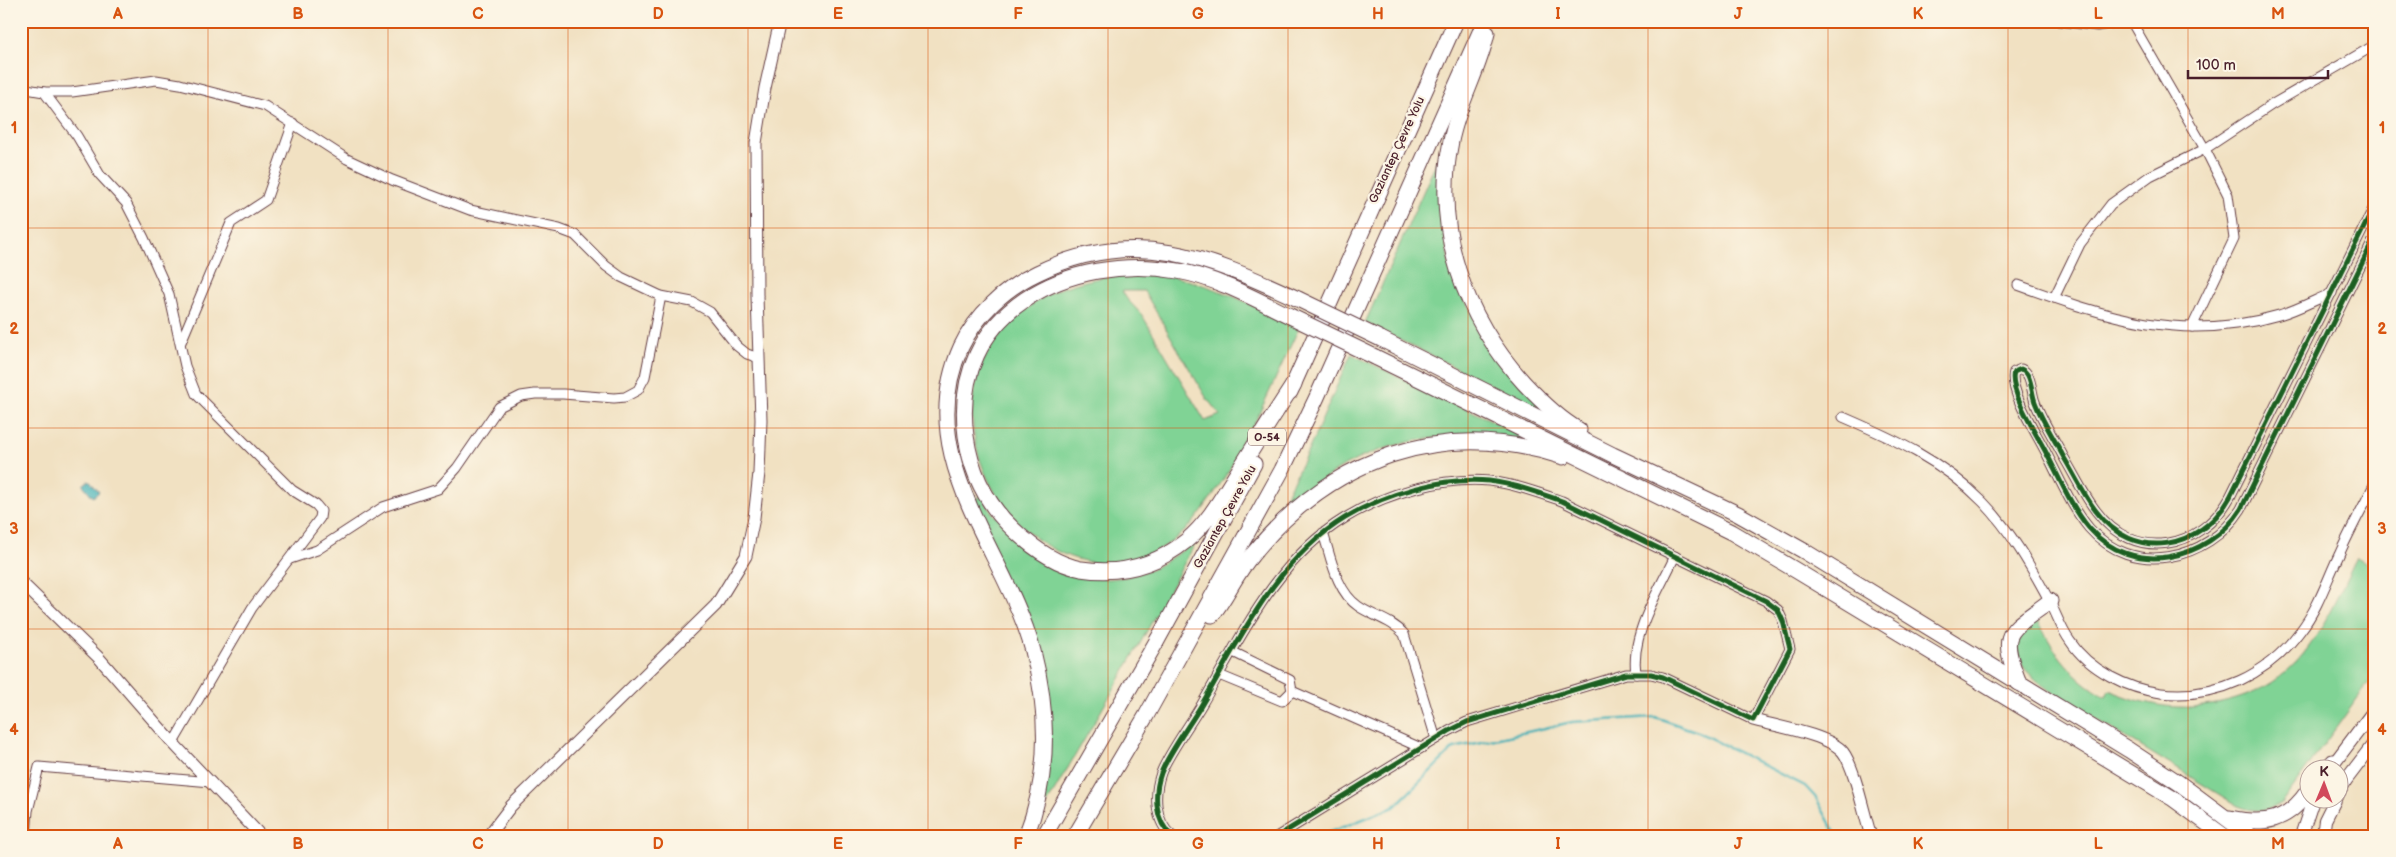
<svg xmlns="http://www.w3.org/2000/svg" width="2396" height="857" font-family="'Balsamiq Sans',sans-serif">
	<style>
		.green { fill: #80d395; stroke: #657960; fill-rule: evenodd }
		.water { fill: #40b1b8; stroke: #456872 }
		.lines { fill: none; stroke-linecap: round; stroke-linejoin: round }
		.stream { stroke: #40b1b8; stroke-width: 2.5 }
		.street-casing { stroke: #633c42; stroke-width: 11 }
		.secondary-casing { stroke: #633c42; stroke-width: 13 }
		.primary-casing { stroke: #633c42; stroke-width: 14 }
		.highway-casing { stroke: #633c42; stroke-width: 17 }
		.street { stroke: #fff; stroke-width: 9 }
		.secondary { stroke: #fff; stroke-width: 11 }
		.primary { stroke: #fff; stroke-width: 12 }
		.highway { stroke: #fff; stroke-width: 15 }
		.highway-bridge-casing { stroke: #633c42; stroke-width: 17; stroke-linecap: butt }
		.highway-bridge { stroke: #fff; stroke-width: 15 }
		.cycleway-casing { stroke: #fcf5e5; stroke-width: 8 }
		.cycleway { stroke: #1b5e20; stroke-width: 5 }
		.grid { fill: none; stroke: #d8530f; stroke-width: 1; stroke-opacity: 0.55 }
		.labels { text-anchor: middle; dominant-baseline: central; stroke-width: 4.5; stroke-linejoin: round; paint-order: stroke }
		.shield { fill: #fcf5e5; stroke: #7f5f63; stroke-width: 1 }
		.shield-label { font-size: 11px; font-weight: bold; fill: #4a1f2b }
		.street-label { font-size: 12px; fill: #4a1f2b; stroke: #fcf5e5 }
		.neatline { fill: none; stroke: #d8530f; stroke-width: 2 }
		.grid-label { font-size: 16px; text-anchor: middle; font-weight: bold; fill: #d8530f }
	</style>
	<rect width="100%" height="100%" fill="#fcf5e5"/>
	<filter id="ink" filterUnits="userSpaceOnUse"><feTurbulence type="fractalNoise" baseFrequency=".02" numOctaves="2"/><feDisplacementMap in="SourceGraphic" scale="10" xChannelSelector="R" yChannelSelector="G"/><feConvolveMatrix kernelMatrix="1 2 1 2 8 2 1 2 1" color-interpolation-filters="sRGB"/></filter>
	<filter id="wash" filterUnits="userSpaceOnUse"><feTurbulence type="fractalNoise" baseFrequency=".0096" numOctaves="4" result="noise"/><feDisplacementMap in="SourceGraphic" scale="20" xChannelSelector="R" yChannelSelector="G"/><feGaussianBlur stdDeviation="1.12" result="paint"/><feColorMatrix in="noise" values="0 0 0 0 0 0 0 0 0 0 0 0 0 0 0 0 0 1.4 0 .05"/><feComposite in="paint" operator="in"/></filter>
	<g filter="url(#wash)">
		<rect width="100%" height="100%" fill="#f1e1c2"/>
		<g class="green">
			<polygon points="1443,147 1438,188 1449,264 1460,294 1544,411 1365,323"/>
			<path d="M1133 273C1147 274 1162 274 1175 277 1219 287 1259 308 1299 328 1272 384 1249 443 1213 495 1205 506 1197 519 1187 529 1058 648 893 428 1015 319 1031 305 1048 292 1068 286 1089 279 1111 276 1133 273ZM1122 291H1144L1207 399 1220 415 1205 421 1142 315 1127 299Z"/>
			<path d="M1351 354 1535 441 1534 443C1466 430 1393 434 1333 473 1312 486 1294 502 1275 517L1309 449Z"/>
			<path d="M964 475 977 500 980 494 994 515 1085 576 1108 579 1126 577 1155 568 1196 542 1132 658 1041 814C1048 774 1053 738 1049 698Z"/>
			<path d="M2357 557 2375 568V674L2281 804C2267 812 2253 812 2238 806L2050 691C2030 675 2010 662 2017 633L2038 621C2054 653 2074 679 2106 697L2109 690C2147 706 2180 712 2221 703 2304 685 2322 626 2357 557Z"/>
		</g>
		<polygon class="water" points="89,480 99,492 93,497 83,485"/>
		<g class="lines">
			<polyline class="stream" points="1320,836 1394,807 1454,748 1572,722 1655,717 1698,732 1805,786 1816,798 1837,836"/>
		</g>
	</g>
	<g filter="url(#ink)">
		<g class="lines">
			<defs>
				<g id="street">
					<polyline points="2059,21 2097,26 2126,21"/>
					<polyline points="2131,21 2205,149 2228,195 2234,239 2192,327"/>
					<polyline points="21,88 44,92 72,92 156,80 180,84 265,106 347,159 392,180 470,210 559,229 575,235 606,266 621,277 661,296 692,302 710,312 737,346 747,354 759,358"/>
					<polyline points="44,92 77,136 100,175 126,203 144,238 169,294 185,366 196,394 292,490 316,505 321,511 320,518 252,608 173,743"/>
					<path d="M2375 205 2230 497C2201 550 2134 563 2096 511 2083 494 2074 474 2063 456 2054 438 2042 421 2035 402 2031 392 2032 373 2021 369L2014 372C2008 388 2034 430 2042 445 2057 472 2069 504 2089 528 2132 578 2208 561 2241 509L2375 237"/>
					<path d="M2018 285C2109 318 2183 343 2279 315 2297 310 2315 300 2332 293"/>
					<polyline points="2054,298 2080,244 2111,204 2150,176 2205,149 2273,104 2375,45"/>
					<polyline points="181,342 231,223 266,200 293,123"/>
					<path d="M1843 417C1894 439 1943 461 1983 502 2011 531 2030 565 2049 600 2056 613 2061 629 2070 641 2089 670 2128 689 2161 693 2217 699 2268 675 2301 630 2318 608 2327 580 2339 555 2350 530 2363 507 2375 483"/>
					<path d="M1323 533C1331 557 1336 591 1358 606 1372 616 1392 620 1404 634L1436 739"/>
					<polyline points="290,559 317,550 383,507 438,489 457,468 499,407 521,396 535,394 563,394 614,398 625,397 638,390 645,377 661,296"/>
					<polyline points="1233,652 1290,680 1292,691 1421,748"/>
					<path d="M1636 674C1630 634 1659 591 1675 556"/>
					<polyline points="1219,675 1282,701 1292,691"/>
					<polyline points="26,836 28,811 39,767 211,782"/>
					<path d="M1172 836C1154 821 1154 793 1161 773 1168 754 1191 723 1202 704 1241 637 1276 560 1345 518 1386 493 1442 477 1489 481 1514 484 1539 493 1562 501L1766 601 1778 610 1783 621 1790 649 1753 720 1663 677 1651 674H1626L1467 722 1449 731 1278 836"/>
				</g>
				<g id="secondary">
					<polyline points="21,582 99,658 173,743 261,836"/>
					<path d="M1753 720C1775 726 1830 735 1843 752 1855 768 1864 815 1871 836"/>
					<polyline points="488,836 511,806 716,605 746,556 754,518 759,473 761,420 757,296 756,143 765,88 780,21"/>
				</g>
				<g id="primary">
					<polyline points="2329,770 2375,709"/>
					<polyline points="2338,794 2346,780 2375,742"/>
					<polyline points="2301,836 2313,800"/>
					<polyline points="2323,836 2325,820 2335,800"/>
				</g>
				<g id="highway">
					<path d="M1487 33C1479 71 1458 104 1451 141 1433 230 1464 317 1524 383 1540 400 1559 419 1579 430"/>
					<path d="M1290 316C1255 299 1217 278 1178 271 1070 252 949 311 966 436 971 472 987 505 1014 530 1033 548 1055 564 1081 569 1120 575 1155 566 1186 541 1208 523 1221 499 1236 475 1255 445 1274 414 1294 384"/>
					<polyline points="1381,339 1613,455 1738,514 1804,551 2129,750 2179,783 2250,836"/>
					<polyline points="1375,357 1731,532 1797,571 2172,798 2224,836"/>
					<polyline points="1290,392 1456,21"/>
					<path d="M1212 615C1227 596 1236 573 1252 555 1331 458 1442 417 1563 457"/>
					<path d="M2019 683C1998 630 2008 633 2050 601"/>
					<polyline points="2327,770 2333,762"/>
					<path d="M2230 818C2265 825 2287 822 2308 791"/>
					<path d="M1026 836C1050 775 1049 713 1033 651 1006 550 911 458 961 347 976 315 1005 288 1037 273 1133 226 1208 257 1298 299"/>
					<polyline points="1044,836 1158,639 1254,464"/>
					<polyline points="1075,836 1146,716 1282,470 1317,397 1485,21"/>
				</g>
			</defs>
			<use href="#street" class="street-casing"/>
			<use href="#secondary" class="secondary-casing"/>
			<use href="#primary" class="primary-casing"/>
			<use href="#highway" class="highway-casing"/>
			<use href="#street" class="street"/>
			<use href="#secondary" class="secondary"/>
			<use href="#primary" class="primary"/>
			<use href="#highway" class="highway"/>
			<defs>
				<g id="highway-bridge">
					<polyline points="1298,299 1381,339"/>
					<polyline points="1290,316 1375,357"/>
				</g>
			</defs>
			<use href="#highway-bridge" class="highway-bridge-casing"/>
			<use href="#highway-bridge" class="highway-bridge"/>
			<defs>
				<g id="cycleway">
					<path d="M2375 205 2230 497C2201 550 2134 563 2096 511 2083 494 2074 474 2063 456 2054 438 2042 421 2035 402 2031 392 2032 373 2021 369L2014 372C2008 388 2034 430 2042 445 2057 472 2069 504 2089 528 2132 578 2208 561 2241 509L2375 237"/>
					<path d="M1172 836C1154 821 1154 793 1161 773 1168 754 1191 723 1202 704 1241 637 1276 560 1345 518 1386 493 1442 477 1489 481 1514 484 1539 493 1562 501L1766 601 1778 610 1783 621 1790 649 1753 720 1663 677 1651 674H1626L1467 722 1449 731 1278 836"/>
				</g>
			</defs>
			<use href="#cycleway" class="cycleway-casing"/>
			<use href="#cycleway" class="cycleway"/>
		</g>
	</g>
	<path class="grid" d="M208 21V836M388 21V836M568 21V836M748 21V836M928 21V836M1108 21V836M1288 21V836M1468 21V836M1648 21V836M1828 21V836M2008 21V836M2188 21V836M21 228H2375M21 428H2375M21 629H2375"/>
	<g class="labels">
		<rect class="shield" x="1248" y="428.5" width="38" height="17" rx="4"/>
		<g class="shield-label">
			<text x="1267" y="437">O-54</text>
		</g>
		<g class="street-label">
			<text transform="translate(1397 150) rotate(-65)">Gaziantep Çevre Yolu</text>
			<text transform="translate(1225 517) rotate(-61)">Gaziantep Çevre Yolu</text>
		</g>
	</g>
	<rect width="2396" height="857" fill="none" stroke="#fcf5e5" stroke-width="55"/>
	<g transform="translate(2324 784) rotate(1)"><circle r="24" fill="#fcf5e5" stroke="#b59f9b"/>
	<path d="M0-4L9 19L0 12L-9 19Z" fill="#d1495b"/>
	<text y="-8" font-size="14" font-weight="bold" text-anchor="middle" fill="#4a1f2b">K</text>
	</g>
	<path d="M2188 70v8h140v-8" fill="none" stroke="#4a1f2b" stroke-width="2.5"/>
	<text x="2196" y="70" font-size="15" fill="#4a1f2b" stroke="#fcf5e5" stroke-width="4" paint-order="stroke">100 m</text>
	<rect x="28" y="28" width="2340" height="802" class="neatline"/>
	<g class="grid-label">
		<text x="118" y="19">A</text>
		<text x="298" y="19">B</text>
		<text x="478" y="19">C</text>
		<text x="658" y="19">D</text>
		<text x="838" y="19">E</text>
		<text x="1018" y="19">F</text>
		<text x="1198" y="19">G</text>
		<text x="1378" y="19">H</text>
		<text x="1558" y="19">I</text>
		<text x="1738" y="19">J</text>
		<text x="1918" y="19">K</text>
		<text x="2098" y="19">L</text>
		<text x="2278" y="19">M</text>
		<text x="14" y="133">1</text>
		<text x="2382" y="133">1</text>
		<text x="14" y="334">2</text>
		<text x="2382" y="334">2</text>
		<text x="14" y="534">3</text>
		<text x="2382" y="534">3</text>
		<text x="14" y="735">4</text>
		<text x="2382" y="735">4</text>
		<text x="118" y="849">A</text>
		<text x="298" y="849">B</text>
		<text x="478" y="849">C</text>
		<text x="658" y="849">D</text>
		<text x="838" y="849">E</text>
		<text x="1018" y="849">F</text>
		<text x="1198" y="849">G</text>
		<text x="1378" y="849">H</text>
		<text x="1558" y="849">I</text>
		<text x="1738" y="849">J</text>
		<text x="1918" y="849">K</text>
		<text x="2098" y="849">L</text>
		<text x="2278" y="849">M</text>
	</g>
</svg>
